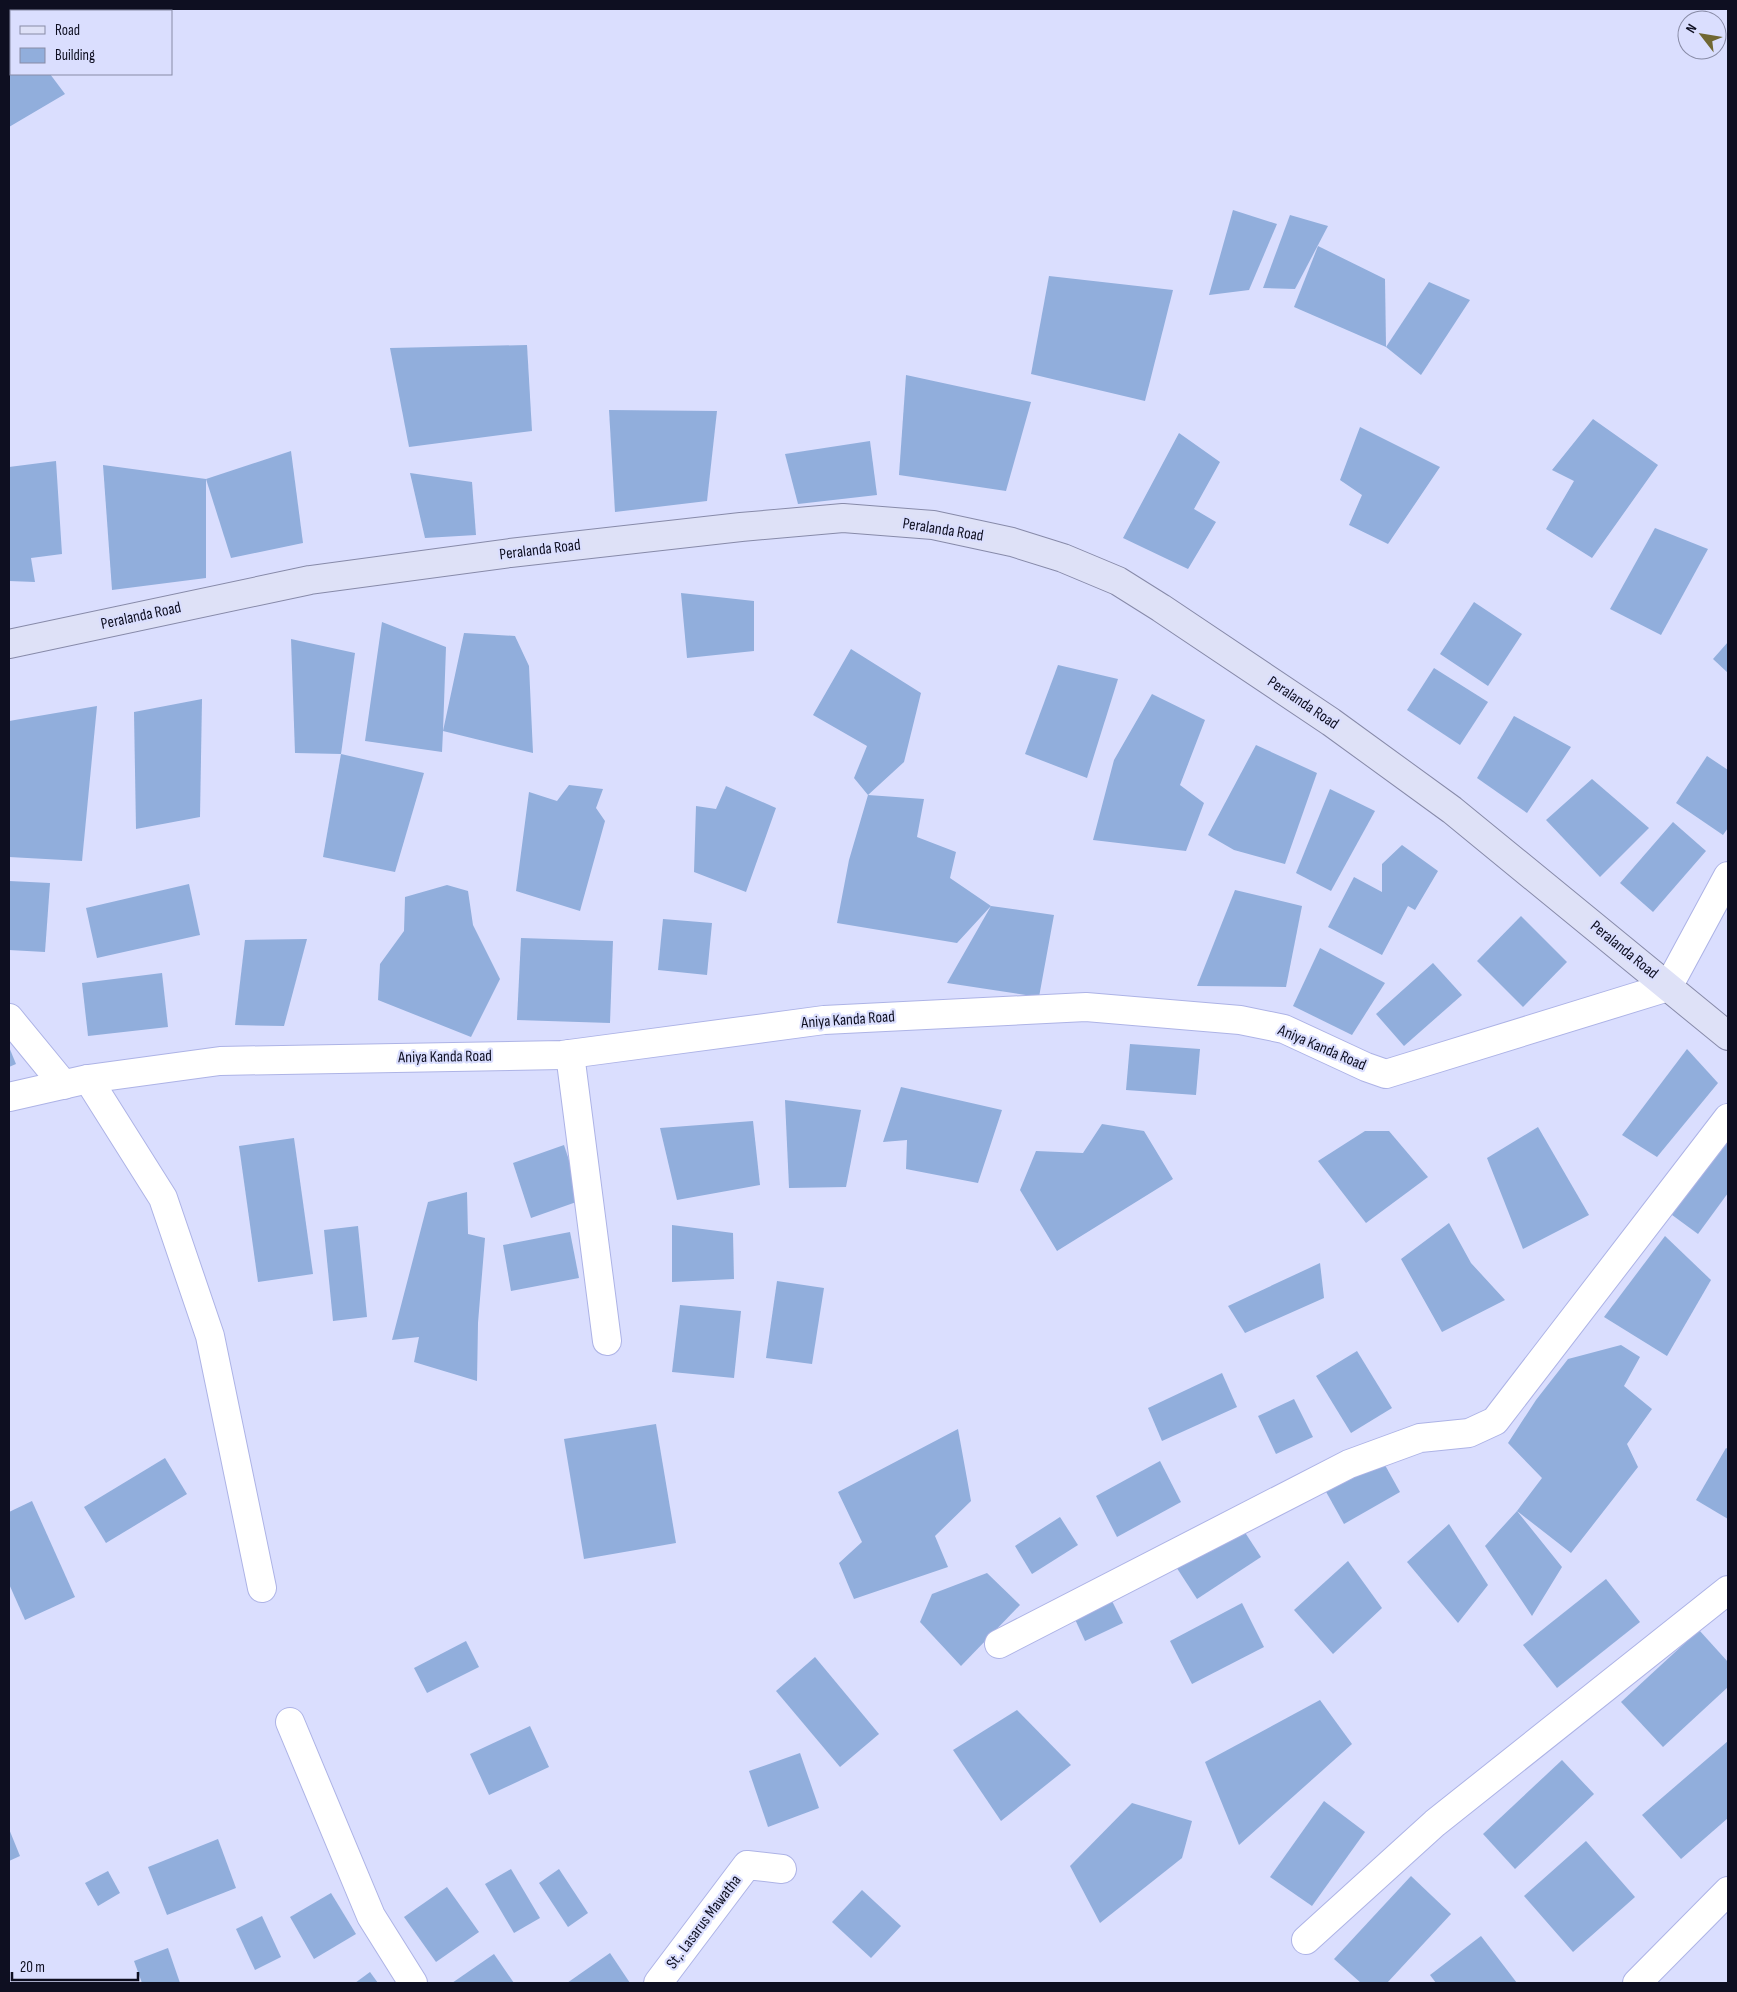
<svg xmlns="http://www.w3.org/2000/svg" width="1737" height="1992" font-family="'Sofia Sans Condensed',sans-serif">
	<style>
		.building { fill: #91aedc }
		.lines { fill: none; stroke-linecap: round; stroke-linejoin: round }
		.minor-casing { stroke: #adb3e6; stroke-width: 30 }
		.primary-casing { stroke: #878aa9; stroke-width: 30 }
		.minor { stroke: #fff; stroke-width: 28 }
		.primary { stroke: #dee1f7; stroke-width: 28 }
		.labels { text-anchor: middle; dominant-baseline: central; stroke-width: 4.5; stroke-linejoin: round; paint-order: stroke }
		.street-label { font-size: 16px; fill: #0e0f21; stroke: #dadefe }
	</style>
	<rect width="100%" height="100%" fill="#dadefe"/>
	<g class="building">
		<polygon points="30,9 149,9 150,11 32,11"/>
		<polygon points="9,20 11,23 11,74 50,74 65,94 9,127"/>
		<polygon points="1233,210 1277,224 1249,290 1209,295"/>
		<polygon points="1290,215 1328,226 1295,289 1263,288"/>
		<polygon points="1318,246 1385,279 1386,347 1294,307"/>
		<polygon points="1049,276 1173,290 1145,401 1031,374"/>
		<polygon points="1429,282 1470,300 1421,375 1386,347"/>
		<polygon points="527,345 532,431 409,447 390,348"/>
		<polygon points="906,375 1031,402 1006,491 899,475"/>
		<polygon points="609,410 717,411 707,501 615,512"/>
		<polygon points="1593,419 1658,465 1592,558 1546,529 1574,481 1552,470"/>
		<polygon points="1360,427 1440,467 1388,544 1349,525 1362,495 1340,480"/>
		<polygon points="1179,433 1220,462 1194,509 1216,522 1188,569 1123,538"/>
		<polygon points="870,441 877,495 798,504 785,454"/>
		<polygon points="291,451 303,543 231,558 206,479"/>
		<polygon points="56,461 62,554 31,558 35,582 9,581 9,467"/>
		<polygon points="103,465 206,479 206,578 112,590"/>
		<polygon points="410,473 472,482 476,535 425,538"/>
		<polygon points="1655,528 1708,549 1661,635 1610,609"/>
		<polygon points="681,593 754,601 754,651 687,658"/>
		<polygon points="1474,602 1522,634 1488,686 1440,654"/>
		<polygon points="382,622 446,647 443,731 464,633 515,636 529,666 533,753 443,731 442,752 365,741"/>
		<polygon points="291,639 355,653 341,754 295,753"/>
		<polygon points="1728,642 1728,673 1713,659"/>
		<polygon points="851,649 921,693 904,762 868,795 854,778 867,746 813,715"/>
		<polygon points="1058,665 1118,679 1087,778 1025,754"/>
		<polygon points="1434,668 1488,702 1460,745 1407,710"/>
		<polygon points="1152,694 1205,720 1180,785 1204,803 1186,851 1093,840 1114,760"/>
		<polygon points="202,699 200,817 136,829 134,712"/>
		<polygon points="97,706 82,861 9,857 9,721"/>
		<polygon points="1514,716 1571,747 1527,813 1477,778"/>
		<polygon points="1256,745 1317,773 1285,864 1234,850 1208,835"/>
		<polygon points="341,754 424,773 395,872 323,857"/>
		<polygon points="1707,756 1728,770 1728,828 1723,835 1676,803"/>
		<polygon points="1592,779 1649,828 1600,877 1546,820"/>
		<polygon points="569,785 603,789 596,808 605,821 580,911 516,891 529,792 557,801"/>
		<polygon points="726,786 776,808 746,892 694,872 696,806 716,809"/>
		<polygon points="1330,789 1375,811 1331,891 1296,873"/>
		<polygon points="868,795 924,799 917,837 956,852 950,878 991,906 1054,915 1039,997 947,983 991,906 957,943 837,923 849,860"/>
		<polygon points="1673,822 1706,851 1653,912 1620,883"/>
		<polygon points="1402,845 1438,871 1415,910 1408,906 1382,955 1328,927 1354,877 1382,892 1382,864"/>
		<polygon points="9,881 50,883 45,952 9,950"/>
		<polygon points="189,884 200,935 97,958 86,908"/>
		<polygon points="447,885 468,891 473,925 500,979 471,1037 378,1000 380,964 404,931 405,897"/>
		<polygon points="1235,890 1302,906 1286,987 1197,986"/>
		<polygon points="1521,916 1567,962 1523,1007 1477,961"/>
		<polygon points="663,919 712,923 707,975 658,970"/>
		<polygon points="521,938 613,941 610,1023 517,1020"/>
		<polygon points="307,939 284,1026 235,1025 245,940"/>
		<polygon points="1320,948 1385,983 1352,1035 1293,1006"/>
		<polygon points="1433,963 1462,995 1404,1046 1376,1014"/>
		<polygon points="162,973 168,1027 88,1036 82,983"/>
		<polygon points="1130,1044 1200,1049 1196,1095 1126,1090"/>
		<polygon points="9,1047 16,1064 9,1067"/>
		<polygon points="1687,1049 1718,1083 1657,1157 1622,1135"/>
		<polygon points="901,1087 1002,1110 978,1183 906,1169 907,1140 883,1142"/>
		<polygon points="785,1100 861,1110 846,1187 789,1188"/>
		<polygon points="753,1121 760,1185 677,1200 660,1128"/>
		<polygon points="1102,1124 1144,1131 1173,1179 1057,1251 1020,1190 1036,1151 1083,1153"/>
		<polygon points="1728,1125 1728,1193 1698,1234 1653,1201"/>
		<polygon points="1538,1127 1589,1215 1523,1249 1487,1158"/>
		<polygon points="1365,1131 1389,1131 1428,1177 1366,1223 1318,1161"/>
		<polygon points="294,1138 313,1274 258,1282 239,1146"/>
		<polygon points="564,1145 582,1200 531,1218 513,1163"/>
		<polygon points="467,1192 468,1234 485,1238 478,1323 477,1381 414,1362 419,1337 392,1340 428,1202"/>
		<polygon points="1449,1223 1471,1263 1505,1300 1442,1332 1401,1259"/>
		<polygon points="672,1225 733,1233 734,1279 672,1282"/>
		<polygon points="358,1226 367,1317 333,1321 324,1230"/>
		<polygon points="570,1232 579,1278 511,1291 503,1245"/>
		<polygon points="1665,1236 1711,1280 1667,1356 1604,1317"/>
		<polygon points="1320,1263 1324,1298 1245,1333 1228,1306"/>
		<polygon points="777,1281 824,1288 812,1364 766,1358"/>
		<polygon points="680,1305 741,1311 734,1378 672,1372"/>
		<polygon points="1621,1345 1640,1357 1624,1386 1652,1409 1627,1444 1638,1467 1571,1553 1517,1511 1562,1567 1532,1616 1485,1546 1517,1511 1542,1478 1508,1443 1536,1400 1568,1359"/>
		<polygon points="1357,1351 1392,1408 1351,1433 1316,1376"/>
		<polygon points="1222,1373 1237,1407 1162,1441 1148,1408"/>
		<polygon points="1294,1399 1313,1437 1276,1454 1258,1416"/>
		<polygon points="656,1424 676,1543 584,1559 564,1439"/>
		<polygon points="958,1429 971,1501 935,1536 948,1567 854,1599 839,1563 862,1542 838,1492"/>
		<polygon points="1726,1448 1728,1449 1728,1519 1696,1500"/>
		<polygon points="1376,1449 1400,1492 1344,1524 1320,1481"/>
		<polygon points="165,1458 187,1494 106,1543 84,1507"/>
		<polygon points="1160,1461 1181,1502 1117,1537 1096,1496"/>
		<polygon points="32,1501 75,1597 25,1620 9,1584 9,1512"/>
		<polygon points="1233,1514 1261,1557 1197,1599 1169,1556"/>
		<polygon points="1060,1517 1078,1545 1032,1574 1015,1546"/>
		<polygon points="1449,1524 1488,1585 1458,1623 1407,1562"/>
		<polygon points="1348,1561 1382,1608 1333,1654 1294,1610"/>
		<polygon points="987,1573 1020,1605 961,1666 920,1622 932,1594"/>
		<polygon points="1606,1579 1640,1622 1557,1688 1523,1645"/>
		<polygon points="1105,1587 1123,1623 1085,1641 1068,1604"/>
		<polygon points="1242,1603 1264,1647 1192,1684 1170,1641"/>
		<polygon points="1699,1630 1728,1662 1728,1687 1663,1747 1621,1702"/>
		<polygon points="466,1641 479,1667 427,1693 414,1668"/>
		<polygon points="815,1657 879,1734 840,1767 776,1691"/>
		<polygon points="1320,1700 1352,1744 1239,1845 1205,1762"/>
		<polygon points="1017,1710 1071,1765 1001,1821 953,1750"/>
		<polygon points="530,1726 549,1767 489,1795 470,1754"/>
		<polygon points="1728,1741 1728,1818 1681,1859 1642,1815"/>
		<polygon points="800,1753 819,1808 768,1827 749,1771"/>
		<polygon points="1562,1760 1594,1794 1515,1869 1483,1834"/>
		<polygon points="1324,1801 1365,1832 1312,1906 1270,1877"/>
		<polygon points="1132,1803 1192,1821 1182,1858 1100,1923 1070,1866"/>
		<polygon points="9,1829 20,1856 9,1861"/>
		<polygon points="218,1839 236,1888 167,1915 148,1867"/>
		<polygon points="1586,1841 1635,1897 1573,1952 1524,1896"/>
		<polygon points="511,1869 540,1918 514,1933 485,1884"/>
		<polygon points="559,1869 588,1913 568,1927 539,1883"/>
		<polygon points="108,1871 120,1893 98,1906 85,1883"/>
		<polygon points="1411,1876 1451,1914 1387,1983 1361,1983 1334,1959"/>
		<polygon points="447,1887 479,1932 436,1962 404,1917"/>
		<polygon points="862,1890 901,1926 871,1958 832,1922"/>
		<polygon points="331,1893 356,1934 314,1959 290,1917"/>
		<polygon points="262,1916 281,1957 255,1970 236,1929"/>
		<polygon points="1481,1936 1517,1983 1436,1983 1430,1975"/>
		<polygon points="168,1948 180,1983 142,1983 134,1961"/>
		<polygon points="610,1953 630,1983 567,1983"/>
		<polygon points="494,1954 514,1983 452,1983"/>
		<polygon points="370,1972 378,1983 355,1983"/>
	</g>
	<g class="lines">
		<defs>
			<g id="minor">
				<polyline points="9,1018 64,1085"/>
				<polyline points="570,1054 607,1341"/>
				<polyline points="88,1079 163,1198 210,1336 262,1588"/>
				<polyline points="9,1097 88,1079 220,1061 562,1055 824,1020 1086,1007 1240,1020 1284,1029 1366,1067 1386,1074 1668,987 1728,876"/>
				<polyline points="999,1644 1349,1464 1420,1438 1469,1433 1495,1421 1728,1118"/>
				<polyline points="290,1722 371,1916 413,1983"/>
				<polyline points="1306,1940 1435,1823 1728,1590"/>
				<polyline points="658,1983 747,1865 782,1869"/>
				<polyline points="1637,1983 1728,1891"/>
			</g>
			<polyline id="primary" points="9,644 310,580 510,553 741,527 843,518 933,525 1012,542 1063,558 1118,581 1161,608 1331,722 1452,810 1728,1036"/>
		</defs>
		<use href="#minor" class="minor-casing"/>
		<use href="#primary" class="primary-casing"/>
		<use href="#minor" class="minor"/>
		<use href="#primary" class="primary"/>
	</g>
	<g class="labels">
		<g class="street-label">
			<text transform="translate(943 530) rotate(9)">Peralanda Road</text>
			<text transform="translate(540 550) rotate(-7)">Peralanda Road</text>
			<text transform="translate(141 616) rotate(-12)">Peralanda Road</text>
			<text transform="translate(1303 703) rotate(34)">Peralanda Road</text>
			<text transform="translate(1624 950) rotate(39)">Peralanda Road</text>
			<text transform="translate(848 1020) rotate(-4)">Aniya Kanda Road</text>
			<text transform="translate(1322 1048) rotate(23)">Aniya Kanda Road</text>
			<text transform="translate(445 1057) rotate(-1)">Aniya Kanda Road</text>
			<text transform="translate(704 1922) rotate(-53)">St,. Lasarus Mawatha</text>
		</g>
	</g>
	<rect width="1737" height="1992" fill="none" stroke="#0e0f21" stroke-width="20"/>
	<rect x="10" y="10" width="162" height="65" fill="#dadefe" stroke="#888ba6"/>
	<rect x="20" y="26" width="25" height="8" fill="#dee1f7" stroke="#888ba6"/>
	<text x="55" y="35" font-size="15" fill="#0e0f21">Road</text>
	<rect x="20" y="48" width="25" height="15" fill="#91aedc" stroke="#888ba6"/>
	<text x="55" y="60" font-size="15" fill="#0e0f21">Building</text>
	<g transform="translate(1702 35) rotate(301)"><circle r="24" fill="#dadefe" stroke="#888ba6"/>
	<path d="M0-4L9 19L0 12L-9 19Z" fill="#706733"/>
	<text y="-8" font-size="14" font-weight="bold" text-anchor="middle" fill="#0e0f21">N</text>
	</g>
	<path d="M12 1972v8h126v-8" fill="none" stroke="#0e0f21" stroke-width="2.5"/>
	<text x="20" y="1972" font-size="15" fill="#0e0f21" stroke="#dadefe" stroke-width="4" paint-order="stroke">20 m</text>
</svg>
